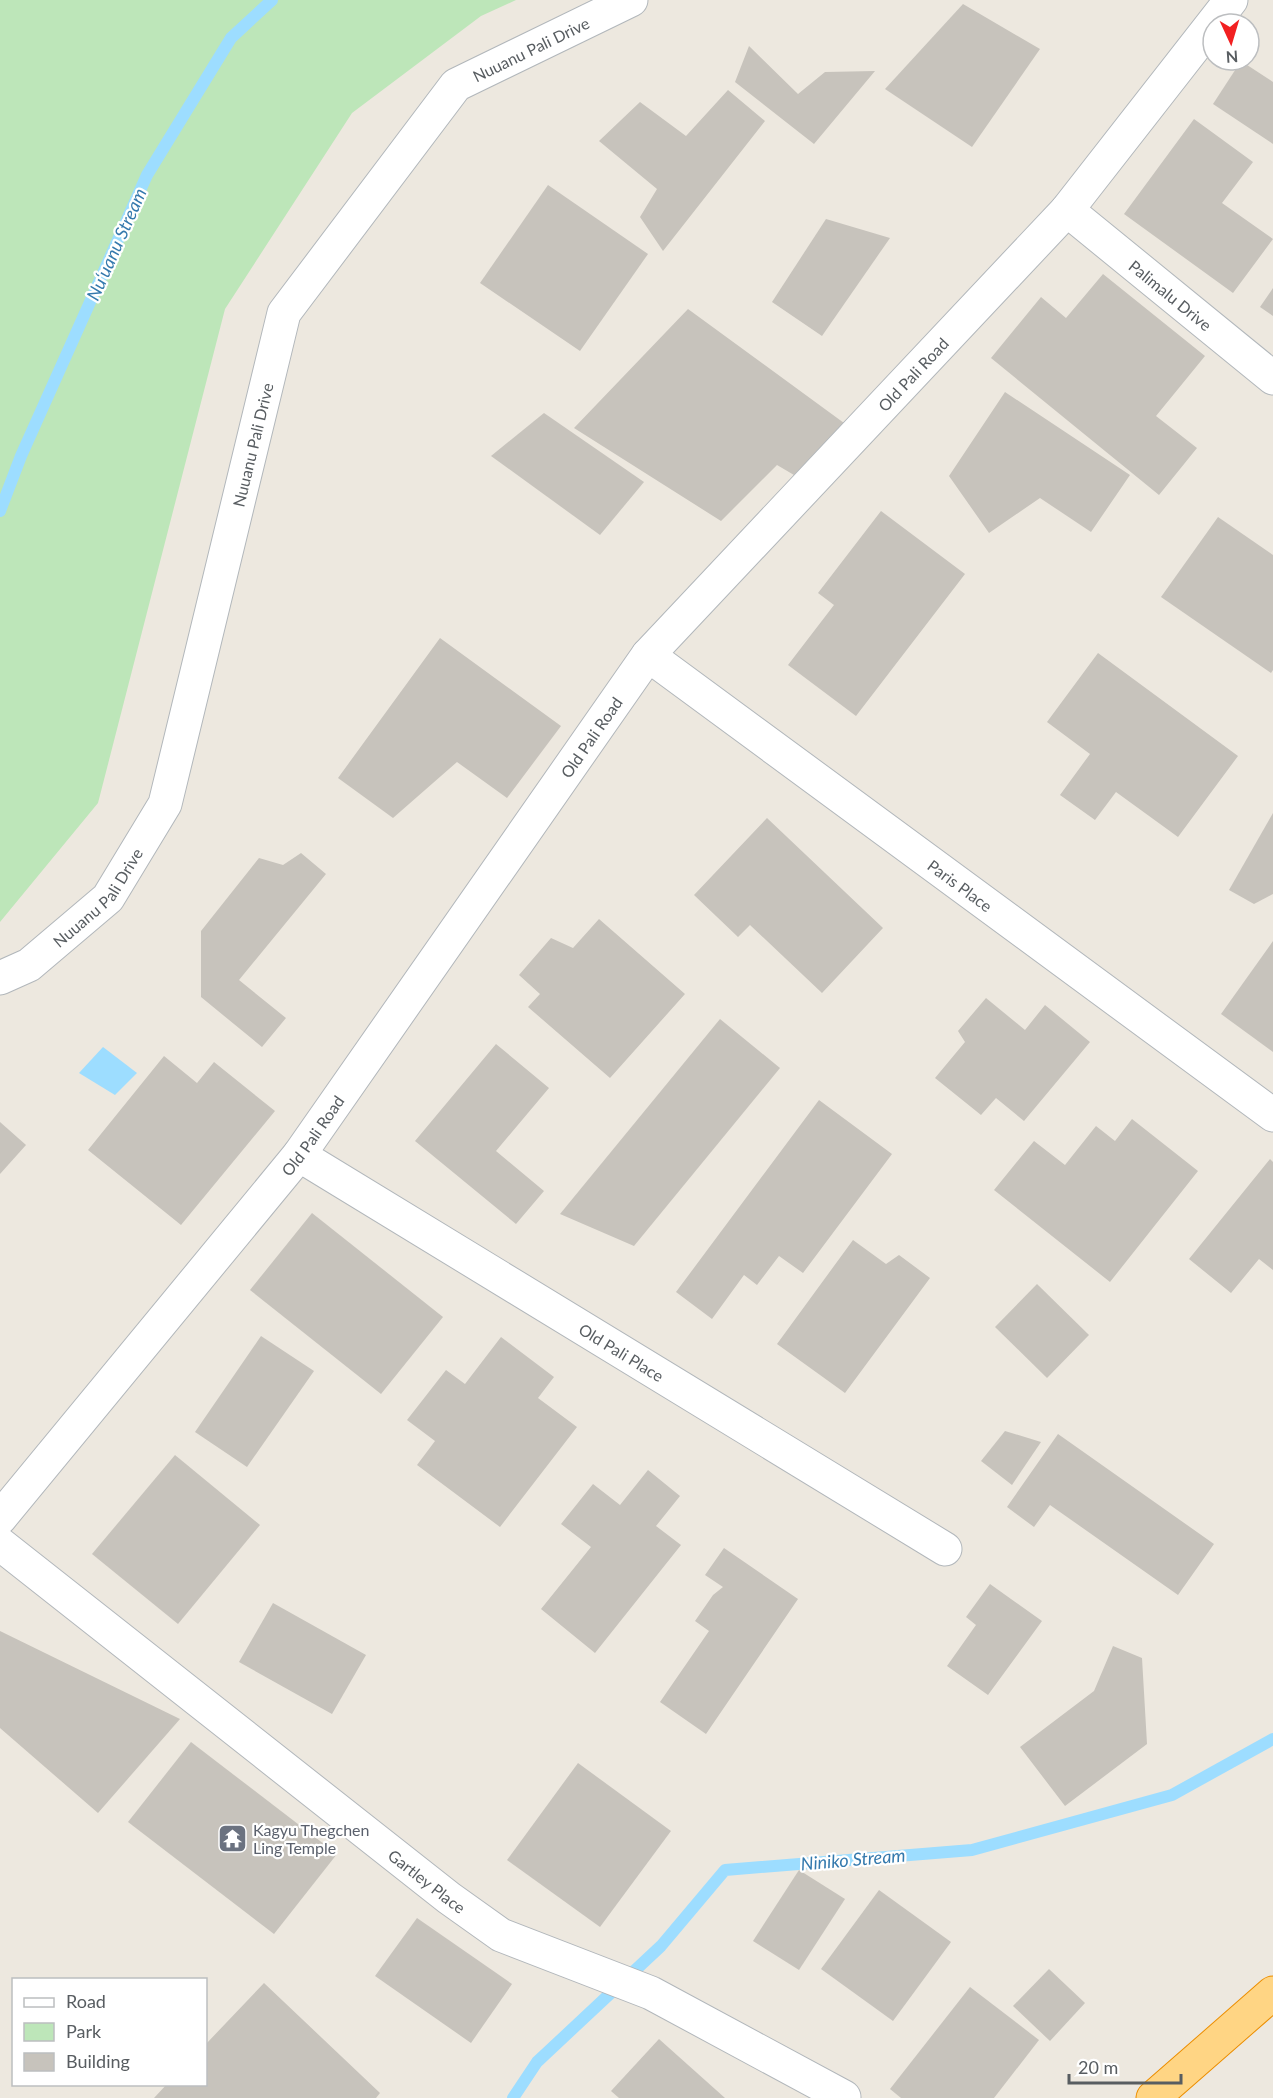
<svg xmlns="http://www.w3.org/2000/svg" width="1273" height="2098" font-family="Lato,sans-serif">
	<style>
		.green { fill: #bde6b9 }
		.water { fill: #9dddff }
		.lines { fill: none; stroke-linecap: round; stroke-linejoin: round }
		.stream { stroke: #9dddff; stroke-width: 12 }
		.building { fill: #c7c3bc }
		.minor-casing { stroke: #b2b7bb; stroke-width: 35 }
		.highway-casing { stroke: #ec8e00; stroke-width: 35 }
		.minor { stroke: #fff; stroke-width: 33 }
		.highway { stroke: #ffd584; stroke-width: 33 }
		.labels { text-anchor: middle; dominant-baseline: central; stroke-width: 4.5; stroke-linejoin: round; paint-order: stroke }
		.street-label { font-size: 16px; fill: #585d61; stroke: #fff }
		.worship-label { font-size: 16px; fill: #5b616d; stroke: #fff; text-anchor: start }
		.water-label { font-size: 18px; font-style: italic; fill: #3479ad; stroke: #fff }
	</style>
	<rect width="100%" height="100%" fill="#ede8df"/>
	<polygon class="green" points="0,0 516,0 481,16 352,113 225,309 98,803 0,922"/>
	<polygon class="water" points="103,1047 137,1073 115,1095 79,1073"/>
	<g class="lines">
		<g class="stream">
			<polyline points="0,511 21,456 147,175 231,38 272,0"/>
			<polyline points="513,2098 537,2062 661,1946 725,1870 972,1850 1172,1795 1273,1739"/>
		</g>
	</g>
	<g class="building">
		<polygon points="963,4 1040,49 972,147 885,89"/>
		<polygon points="749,46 798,94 825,72 875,71 814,144 735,82"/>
		<polygon points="1241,61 1273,82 1273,144 1213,104"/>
		<polygon points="728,90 765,121 663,251 640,217 657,189 599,141 640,102 686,136"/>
		<polygon points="1194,119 1253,162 1222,203 1273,239 1233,293 1124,214"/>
		<polygon points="548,185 648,254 580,351 480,283"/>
		<polygon points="826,219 890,238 822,336 772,302"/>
		<polygon points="1103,274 1205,356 1156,416 1197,448 1159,495 991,358 1041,297 1066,318"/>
		<polygon points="1273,288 1273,316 1260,307"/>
		<polygon points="688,309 844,423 794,475 777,465 721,521 574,428"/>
		<polygon points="1005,392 1130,475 1091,532 1040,498 989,533 949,476"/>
		<polygon points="544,413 644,482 600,535 491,456"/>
		<polygon points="881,511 965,574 856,716 788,665 834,605 818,593"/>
		<polygon points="1218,517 1273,555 1273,670 1271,673 1161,597"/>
		<polygon points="440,638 561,726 507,798 457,762 393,818 338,778"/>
		<polygon points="1098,653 1238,756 1178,837 1116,792 1095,820 1060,795 1090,754 1047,722"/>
		<polygon points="1273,813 1273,894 1254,904 1229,890"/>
		<polygon points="767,818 883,928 822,993 750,925 738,937 694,895"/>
		<polygon points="301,853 326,874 239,980 286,1018 262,1047 201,997 201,931 259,858 283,865"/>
		<polygon points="599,919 685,994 610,1078 528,1007 540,994 519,975 551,938 573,948"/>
		<polygon points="1273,941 1273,1052 1221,1014"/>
		<polygon points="986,998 1025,1030 1045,1005 1090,1042 1024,1121 996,1098 981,1115 935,1078 965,1042 958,1031"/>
		<polygon points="720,1019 780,1068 634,1246 560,1214"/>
		<polygon points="496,1044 549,1088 496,1151 544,1191 516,1224 415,1141"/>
		<polygon points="164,1056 197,1083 214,1062 275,1111 181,1225 88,1150"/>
		<polygon points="819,1100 892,1154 803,1273 779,1256 757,1285 744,1275 712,1319 676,1292"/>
		<polygon points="1132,1119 1198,1171 1110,1282 994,1190 1034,1141 1065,1165 1096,1126 1115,1141"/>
		<polygon points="0,1122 26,1145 0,1174"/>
		<polygon points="1270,1159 1273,1162 1273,1270 1259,1259 1231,1293 1189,1259"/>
		<polygon points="312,1213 443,1317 381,1394 250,1290"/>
		<polygon points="853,1240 886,1264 899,1255 930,1278 845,1393 777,1344"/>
		<polygon points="1037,1284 1089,1335 1047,1378 995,1327"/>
		<polygon points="261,1336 314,1371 247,1467 195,1432"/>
		<polygon points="501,1337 554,1377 538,1398 577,1427 500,1527 417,1465 435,1441 407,1420 446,1370 465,1384"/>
		<polygon points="1005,1431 1041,1442 1012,1485 981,1461"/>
		<polygon points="1058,1434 1214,1544 1178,1595 1050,1505 1034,1527 1007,1507"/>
		<polygon points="175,1455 260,1525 178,1624 92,1554"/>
		<polygon points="648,1470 680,1496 656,1526 681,1545 595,1653 541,1609 591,1547 561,1524 593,1484 620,1505"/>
		<polygon points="724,1548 798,1599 706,1734 660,1702 709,1631 695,1621 713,1595 723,1587 705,1575"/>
		<polygon points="990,1584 1042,1621 988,1695 947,1666 976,1625 966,1617"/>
		<polygon points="273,1603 366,1655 332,1714 239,1662"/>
		<polygon points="0,1631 180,1719 98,1813 0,1728"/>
		<polygon points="1113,1646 1142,1658 1147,1744 1065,1806 1020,1747 1094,1691"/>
		<polygon points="191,1742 337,1854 274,1934 128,1822"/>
		<polygon points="578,1763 671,1831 600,1927 507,1860"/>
		<polygon points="799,1870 845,1899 799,1970 753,1941"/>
		<polygon points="879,1890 951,1942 893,2021 821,1969"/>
		<polygon points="417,1918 512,1984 471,2043 375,1976"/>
		<polygon points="1049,1969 1085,2003 1050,2041 1013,2006"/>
		<polygon points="264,1983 380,2093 376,2098 154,2098 167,2084 206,2084 206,2044"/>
		<polygon points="970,1987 1039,2040 994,2098 901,2098 890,2089"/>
		<polygon points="659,2039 725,2098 619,2098 611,2091"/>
	</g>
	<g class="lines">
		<defs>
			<g id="minor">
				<path id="s1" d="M1067 210 1273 378"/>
				<path id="s2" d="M648 655 1273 1115"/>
				<path id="s3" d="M0 978 29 965 108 898 165 804 284 313 456 85 631 0"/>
				<path id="s4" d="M299 1155 945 1549"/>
				<path id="s5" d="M0 1518 299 1155 648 655 1067 210 1231 0"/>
				<path id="s6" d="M0 1544 449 1898 501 1935 651 1993 844 2097"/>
			</g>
			<polyline id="highway" points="1153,2098 1273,1993"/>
		</defs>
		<use href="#minor" class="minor-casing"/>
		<use href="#highway" class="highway-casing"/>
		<use href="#minor" class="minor"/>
		<use href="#highway" class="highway"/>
	</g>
	<defs>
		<symbol id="temple-square" viewBox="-11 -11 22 22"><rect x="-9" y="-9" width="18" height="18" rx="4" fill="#6b7280" stroke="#fff"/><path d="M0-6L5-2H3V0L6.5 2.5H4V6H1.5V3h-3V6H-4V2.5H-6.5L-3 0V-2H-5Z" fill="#fff"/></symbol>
	</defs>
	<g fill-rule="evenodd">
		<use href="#temple-square" x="216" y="1822" width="33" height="33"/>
	</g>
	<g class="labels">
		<g class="street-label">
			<text stroke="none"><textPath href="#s3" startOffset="1119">Nuuanu Pali Drive</textPath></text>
			<text stroke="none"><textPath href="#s1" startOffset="134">Palimalu Drive</textPath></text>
			<text stroke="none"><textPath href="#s5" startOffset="1466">Old Pali Road</textPath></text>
			<text stroke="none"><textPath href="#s3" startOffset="615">Nuuanu Pali Drive</textPath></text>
			<text stroke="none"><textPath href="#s5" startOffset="980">Old Pali Road</textPath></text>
			<text stroke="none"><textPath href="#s2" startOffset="388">Paris Place</textPath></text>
			<text stroke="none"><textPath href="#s3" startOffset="129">Nuuanu Pali Drive</textPath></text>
			<text stroke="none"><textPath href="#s5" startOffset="494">Old Pali Road</textPath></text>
			<text stroke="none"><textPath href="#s4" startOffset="378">Old Pali Place</textPath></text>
			<text stroke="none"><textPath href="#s6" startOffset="544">Gartley Place</textPath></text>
		</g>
		<g class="worship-label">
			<text x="253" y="1829">Kagyu Thegchen<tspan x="253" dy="18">Ling Temple</tspan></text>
		</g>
		<g class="water-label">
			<text transform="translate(116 244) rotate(-66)">Nuʻuanu Stream</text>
			<text transform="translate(853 1859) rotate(-5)">Niniko Stream</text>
		</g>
	</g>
	<rect x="12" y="1978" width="195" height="108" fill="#ffffff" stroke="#bcbec0" stroke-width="1.5"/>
	<rect x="24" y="1998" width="30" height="9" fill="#ffffff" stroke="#bcbec0" stroke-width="1.5"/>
	<text x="66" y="2008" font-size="18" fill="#585d61">Road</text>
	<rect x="24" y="2023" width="30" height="18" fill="#bde6b9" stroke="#bcbec0" stroke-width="1.5"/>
	<text x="66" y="2038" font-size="18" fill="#585d61">Park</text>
	<rect x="24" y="2053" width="30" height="18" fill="#c7c3bc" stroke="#bcbec0" stroke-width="1.5"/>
	<text x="66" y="2068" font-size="18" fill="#585d61">Building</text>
	<g transform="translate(1231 42) rotate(176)"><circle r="28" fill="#ffffff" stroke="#bcbec0" stroke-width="1.5"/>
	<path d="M0-4.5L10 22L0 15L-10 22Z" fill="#f22021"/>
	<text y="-9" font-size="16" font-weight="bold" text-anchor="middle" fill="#585d61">N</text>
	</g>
	<path d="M1069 2074v9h112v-9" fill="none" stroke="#585d61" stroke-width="3"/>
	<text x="1078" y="2074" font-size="18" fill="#585d61" stroke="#ffffff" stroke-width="4.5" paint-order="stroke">20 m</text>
</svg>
